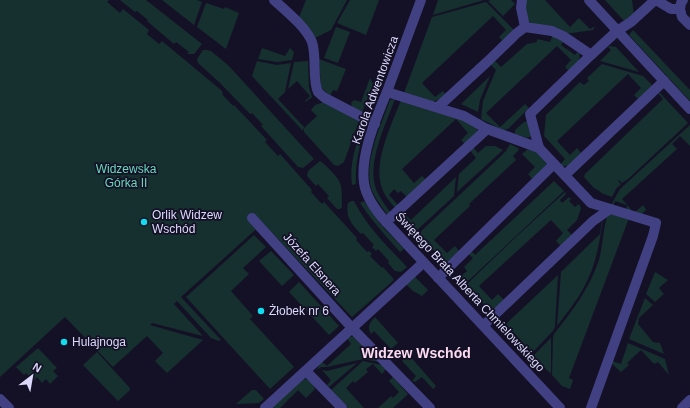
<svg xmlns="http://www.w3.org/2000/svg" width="690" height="408" font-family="Arial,sans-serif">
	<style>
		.green { fill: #15302e }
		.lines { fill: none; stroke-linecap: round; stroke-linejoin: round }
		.street { stroke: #414082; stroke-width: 10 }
		.poi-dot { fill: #12dcef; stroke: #141126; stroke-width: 1.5 }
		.labels { text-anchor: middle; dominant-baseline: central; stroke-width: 3.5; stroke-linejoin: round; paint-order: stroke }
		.street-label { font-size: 12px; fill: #dcd9fc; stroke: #141126 }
		.park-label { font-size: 12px; fill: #69d8bb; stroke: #141126 }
		.poi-label { font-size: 12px; fill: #dcd9fc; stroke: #141126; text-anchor: start }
		.quarter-label { font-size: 14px; font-weight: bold; fill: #fddbf1; stroke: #141126 }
	</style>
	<rect width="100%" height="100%" fill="#141126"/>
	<g class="green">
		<polygon points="0,0 109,0 107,2 120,13 123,9 149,30 147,34 159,44 162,41 221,90 223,93 222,94 233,106 234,105 267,140 265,142 278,156 280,154 312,190 311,192 322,204 324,202 357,238 356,240 367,252 369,251 372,254 370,256 382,268 383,267 392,277 394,280 352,317 351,316 263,223 181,297 221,340 219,341 211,338 177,301 174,304 203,336 152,323 150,325 203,340 167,373 155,361 163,353 147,336 113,367 65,317 0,377"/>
		<polygon points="120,0 146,0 202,44 194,54 187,54 189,52 176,42 174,44 147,21 148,20 137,11 135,12"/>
		<polygon points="162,0 197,0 202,2 194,25"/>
		<polygon points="306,0 347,0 331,30 315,38 311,30 299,17"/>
		<polygon points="350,0 379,0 366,35 337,23"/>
		<polygon points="438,0 484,0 433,15"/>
		<polygon points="491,0 511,0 515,4 503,16 488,1"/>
		<polygon points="526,0 545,0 570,27 579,18 590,29 595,26 593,30 565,34 531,23 525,18"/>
		<polygon points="605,0 632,0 634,15 625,22"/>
		<path d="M486 2 514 30 503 41 499 37 506 30 493 16 422 83 435 97 443 91 446 95C432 107 421 99 404 93L432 17Z"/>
		<polygon points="206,3 224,9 225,7 239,13 226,49 197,27"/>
		<polygon points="336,27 350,32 338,63 324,58"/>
		<polygon points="633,30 690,90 690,101 629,35"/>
		<path d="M553 35 564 41 561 45 575 55 578 51C583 61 576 64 569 71L565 67 571 60 557 46 486 113 500 127 525 104 529 108 508 129 503 130 481 119 483 101 496 70 489 63 493 59 501 67 527 44 537 42V39L550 42Z"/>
		<polygon points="610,46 616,47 639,72 600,61 611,50 608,47"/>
		<polygon points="262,48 285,56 290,48 294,52 292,60 277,62 258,59"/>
		<polygon points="203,50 207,50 211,51 228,65 314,159 303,168 298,167 261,126 263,125 252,113 250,114 219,82 198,63 197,59"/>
		<polygon points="319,59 346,69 337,91 333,90 330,96 321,87"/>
		<polygon points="257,61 277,65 291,63 285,92 278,99 304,127 303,131 252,76"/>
		<polygon points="308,61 309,88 312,97 307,101 304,102 310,96 297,81 288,89 294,62"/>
		<polygon points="602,64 643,76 653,86 639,100 634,95 641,88 628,74 557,141 570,155 577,148 582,154 569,166 562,166 560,165 565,159 544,136 546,115 580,82 584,85 589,81 587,78"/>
		<polygon points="490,76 480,100 478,112 461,104"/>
		<polygon points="370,78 373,84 362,113 352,108 351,103 354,100 361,102"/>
		<polygon points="658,91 688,123 628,179 622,183 619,180 618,181 621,184 616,189 612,197 601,193 601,192 594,188 584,177 585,174 663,99 657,92"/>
		<path d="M395 99C386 124 368 159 375 186 378 196 385 205 391 213L388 216C383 208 377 201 373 193 361 167 381 125 390 100Z"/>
		<path d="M401 100 457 117 477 129V132L465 144 461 140 468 133 456 119 402 169 414 183 422 176 426 180 408 198 401 191 398 193 394 189 389 195 399 206 396 209C390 202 383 194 381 185 374 159 392 124 401 100Z"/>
		<polygon points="324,102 359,121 344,162 338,166 334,165 304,132 304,128 317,116 311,110 315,105"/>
		<polygon points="528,121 531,136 528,138 515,134 515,130 524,122"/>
		<path d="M364 124 366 128C359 146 355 164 356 184L352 185C349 163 356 144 364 124Z"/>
		<polygon points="690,125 690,146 680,136 672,144 677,149 622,199 634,213 643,205 646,209 645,211 639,216 626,210 627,205 615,201 613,206 611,205 620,189"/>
		<polygon points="510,144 518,148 519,150 513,156 516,160 469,204 470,206 434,240 447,253 455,246 459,251 446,263 418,234 502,155 506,151"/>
		<polygon points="472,146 478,153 486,146 495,146 503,150 457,192 459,174 476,158 469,149"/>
		<polygon points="533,148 547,163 546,168 533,180 528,174 535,167 522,154 528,149"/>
		<path d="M320 161 323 163C342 182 342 180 342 207L340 209H337L327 198 329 196 318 184 316 186 307 176 308 171Z"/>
		<polygon points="456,177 454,196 416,231 405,220 405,215 411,220"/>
		<polygon points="554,181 564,191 465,284 459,278 467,271 464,267 473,258 467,253 470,249 475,255"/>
		<polygon points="565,192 566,194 560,200 562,203 569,197 571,199 569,201 575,207 579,204 581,208 577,220 567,230 573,236 562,247 556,241 563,233 551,220 479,286 492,300 498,294 505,301 492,313 466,285 517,236"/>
		<path d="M351 201H354C367 227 388 247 407 267L401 272 395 271 388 263 389 261 378 249 376 251 372 247 374 245 363 233 361 234C352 225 345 217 348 203Z"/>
		<path d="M364 201 381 225 404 249 400 252C386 236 372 221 360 203Z"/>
		<path d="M608 214 624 215 629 218 569 378 573 380 570 389 562 386 552 375 553 338 554 334C573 310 589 289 599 260 603 245 603 228 608 214Z"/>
		<path d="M603 218C600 241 596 266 584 287 577 301 566 314 557 326L561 272 600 234 602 221 599 219Z"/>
		<polygon points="254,235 266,247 243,268 249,274 231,291 253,316 250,319 294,367 270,389 186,297"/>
		<polygon points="271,251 294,275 282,286 259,261"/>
		<polygon points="655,272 668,280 659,288 664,294 655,302 646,294"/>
		<polygon points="558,275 555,327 553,331 532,353 506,324"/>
		<polygon points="414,276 428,290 422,296 413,291 406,284"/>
		<polygon points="299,282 339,326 329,335 289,292"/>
		<polygon points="645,298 653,305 639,318 638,324 653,342 660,343 664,354 629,339"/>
		<path d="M375 317 398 343 391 349 374 331 371 334C367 327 369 323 375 317Z"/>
		<polygon points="354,336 379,362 363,359 327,367 321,367 317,370 321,361 327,366 351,344 347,338"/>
		<polygon points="551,338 551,372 550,373 533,356"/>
		<polygon points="628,343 665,359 669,375 658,362 654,364 641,350 627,363 629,365 621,372 611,363 612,361 621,364"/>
		<polygon points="38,348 57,368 53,371 58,376 50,384 46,379 42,383 37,377 33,381 26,373 24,375 16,367"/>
		<polygon points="97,352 129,387 130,390 118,401 83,365"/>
		<polygon points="409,355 436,386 433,389 422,377 415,382 412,381 416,376 402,361"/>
		<polygon points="363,361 382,365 386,369 382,374 373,364 366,369 368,372 355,383 353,381 346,388 364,408 348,408 331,390"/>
		<polygon points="357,363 329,387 327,385 331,380 322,370 327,371"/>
		<polygon points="393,377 408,394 393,408 378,408 391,396 393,398 399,392 389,381"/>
		<path d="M302 378C310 380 312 382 315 389L306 398 298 390 280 408H271Z"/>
		<polygon points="252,390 256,390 264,399 259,403 236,404"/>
	</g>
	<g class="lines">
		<g class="street">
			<path d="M274 0C286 11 306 27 312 42 317 57 312 80 318 92 320 94 322 96 325 98L375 124"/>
			<path d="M421 0C410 30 399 59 388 89 377 117 360 153 364 183 366 197 377 212 386 222L560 408"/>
			<polyline points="522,0 521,8 525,27"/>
			<polyline points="589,0 690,109"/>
			<polyline points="656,0 671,9 680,9 681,3 683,0"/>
			<polyline points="680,9 682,17 690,25"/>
			<polyline points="387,92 464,116 487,129 539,148 591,203 656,223 653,236 591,408"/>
			<polyline points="438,107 487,62 517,33 525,27 552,31 563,36 591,55"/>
			<polyline points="539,148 530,114 591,55 617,31 631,22 655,0"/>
			<polyline points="565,175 664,81"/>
			<polyline points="252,218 352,328 430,408"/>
			<polyline points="386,222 487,129"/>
			<polyline points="438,278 554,164"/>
			<polyline points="484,325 593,221 610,209"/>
			<polyline points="306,371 342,408"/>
			<polyline points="0,399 9,408"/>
			<polyline points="265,408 423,263"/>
			<polyline points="682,408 690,400"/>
		</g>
	</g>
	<g class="poi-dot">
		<circle cx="144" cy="222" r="4"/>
		<circle cx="261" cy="311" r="4"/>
		<circle cx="64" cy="342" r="4"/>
	</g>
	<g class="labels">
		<g class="street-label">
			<text transform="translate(375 90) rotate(-70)">Karola Adwentowicza</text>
			<text transform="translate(312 264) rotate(48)">Józefa Elsnera</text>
			<text transform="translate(470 292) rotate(47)">Świętego Brata Alberta Chmielowskiego</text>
		</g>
		<g class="park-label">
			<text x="126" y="169">Widzewska<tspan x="126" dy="14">Górka II</tspan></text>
		</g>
		<g class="poi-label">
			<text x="152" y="215">Orlik Widzew<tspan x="152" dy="14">Wschód</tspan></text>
			<text x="269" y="311">Żłobek nr 6</text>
			<text x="72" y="342">Hulajnoga</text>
		</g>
		<g class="quarter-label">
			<text x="416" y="353">Widzew Wschód</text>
		</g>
	</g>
	<g transform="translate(32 376) rotate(31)" stroke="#141126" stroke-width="3" paint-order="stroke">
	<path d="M0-3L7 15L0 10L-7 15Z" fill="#dcd9fc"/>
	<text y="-6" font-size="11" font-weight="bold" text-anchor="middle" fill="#dcd9fc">N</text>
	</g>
</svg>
